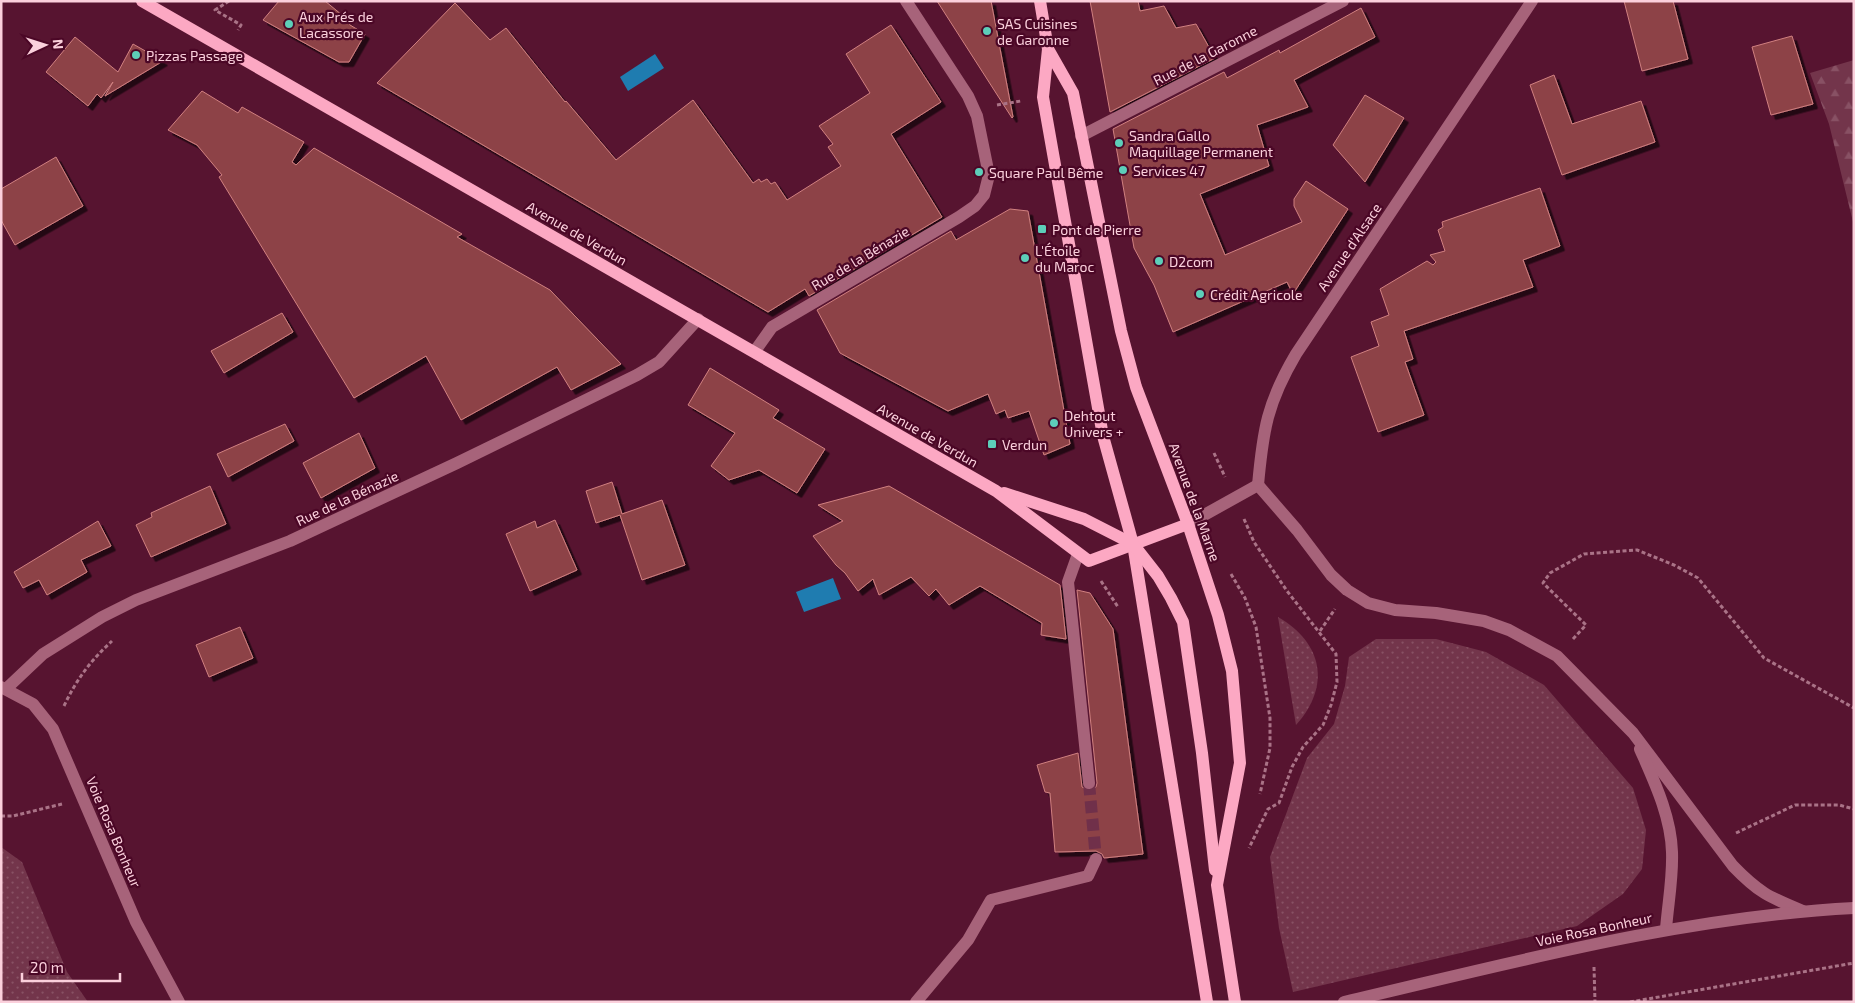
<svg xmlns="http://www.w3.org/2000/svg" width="1855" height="1003" font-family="'Exo 2',sans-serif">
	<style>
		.grass { fill: url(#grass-dots) }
		.forest { fill: url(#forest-firs) }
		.water { fill: #1f7cb0 }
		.building { fill: #8d4346; stroke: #d18081; filter: url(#shadow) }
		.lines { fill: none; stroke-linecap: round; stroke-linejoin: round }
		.minor-tunnel { stroke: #70304a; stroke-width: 12; stroke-dasharray: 12 6; stroke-linecap: butt }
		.path { stroke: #aa7387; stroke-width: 3; stroke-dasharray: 4 2.5; stroke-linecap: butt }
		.minor { stroke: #a7637a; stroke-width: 12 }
		.major { stroke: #fca8c3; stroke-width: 12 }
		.poi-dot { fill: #5dceb9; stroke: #4b0726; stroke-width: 2 }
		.labels { text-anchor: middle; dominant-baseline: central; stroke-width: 4.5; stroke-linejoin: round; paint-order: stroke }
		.poi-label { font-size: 14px; fill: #fbd0dc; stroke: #4b0726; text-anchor: start }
		.street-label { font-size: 14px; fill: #fbd0dc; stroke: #4b0726 }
	</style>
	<defs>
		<pattern id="grass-dots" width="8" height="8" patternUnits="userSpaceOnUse" patternTransform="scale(1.25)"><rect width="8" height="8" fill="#73354b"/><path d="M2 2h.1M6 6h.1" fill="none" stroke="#885164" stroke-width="1.8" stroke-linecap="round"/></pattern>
		<pattern id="forest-firs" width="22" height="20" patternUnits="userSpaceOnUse" patternTransform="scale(1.25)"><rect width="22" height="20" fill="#73354b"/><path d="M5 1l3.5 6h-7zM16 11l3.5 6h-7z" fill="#885164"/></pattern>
		<filter id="shadow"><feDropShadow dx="4.5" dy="4.5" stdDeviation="0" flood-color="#0009"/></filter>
	</defs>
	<rect width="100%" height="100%" fill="#571430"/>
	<g class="grass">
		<path d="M1278 617C1323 643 1331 686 1296 725Z"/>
		<polygon points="1376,639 1436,639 1486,652 1544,685 1633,788 1646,830 1642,869 1623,894 1577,926 1293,992 1279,928 1270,857 1307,758 1334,724 1345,686 1349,657"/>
		<polygon points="1,847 22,862 67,972 88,1002 1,1002"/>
	</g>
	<polygon class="forest" points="1854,60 1854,226 1829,124 1810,73"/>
	<g class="water">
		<polygon points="655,54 664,68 628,91 620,77"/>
		<polygon points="833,578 841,599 804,612 796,592"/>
	</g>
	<g class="building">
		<polygon points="279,1 325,1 342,15 350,25 365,34 349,62 339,62 263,20"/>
		<polygon points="937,1 991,1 1013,117 1012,118"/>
		<polygon points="1090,1 1138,1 1140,11 1164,6 1176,28 1196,24 1215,58 1110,112"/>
		<polygon points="1624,1 1673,1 1688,59 1642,71"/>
		<polygon points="455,3 490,40 506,28 565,102 566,101 616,160 693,100 753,183 759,179 761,182 767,179 771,184 775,182 787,200 841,166 828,147 833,144 819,126 870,93 846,54 891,25 941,102 891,134 942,217 809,296 805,289 768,312 377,83"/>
		<polygon points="1361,8 1375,37 1294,80 1308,107 1257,125 1269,166 1200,194 1225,255 1302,222 1294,206 1294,199 1306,181 1348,209 1293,294 1287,282 1173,332 1154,285 1134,248 1113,129 1224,72 1227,78 1279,50 1280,53"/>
		<polygon points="1792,36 1813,104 1771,115 1752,47"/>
		<polygon points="75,37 118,72 133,44 163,61 105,96 113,82 101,98 97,94 88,106 46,72"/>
		<polygon points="1554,75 1572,124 1641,101 1655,142 1562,175 1530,85"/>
		<polygon points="202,91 238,113 242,107 304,142 292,162 296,165 314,148 462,234 457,237 550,290 621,364 571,390 557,367 461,420 426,356 354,398 219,177 222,175 197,145 168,130"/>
		<polygon points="1365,95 1404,118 1365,182 1333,145"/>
		<polygon points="56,157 83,206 15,245 1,220 1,189"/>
		<polygon points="1540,188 1560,246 1523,260 1533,287 1404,331 1413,359 1405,362 1424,415 1378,432 1351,357 1379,346 1371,322 1389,315 1380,289 1427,261 1433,265 1436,262 1430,255 1445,251 1438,230 1443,227 1442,222"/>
		<polygon points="1010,209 1028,211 1070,444 1044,455 1029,411 1008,418 1005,410 996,414 988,394 948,411 840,353 817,310 951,231 956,240"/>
		<polygon points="282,313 293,332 224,373 211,351"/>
		<polygon points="710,368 779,410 773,418 825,449 797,493 759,470 729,480 711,466 735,433 688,405"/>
		<polygon points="285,424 294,441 228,477 217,454"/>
		<polygon points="359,433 375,468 321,498 303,463"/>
		<polygon points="612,482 622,514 662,500 685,565 642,580 620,515 596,523 586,491"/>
		<polygon points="210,486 226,524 151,557 136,525 152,517 151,513"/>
		<polygon points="889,486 1060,585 1066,639 1041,635 1042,623 980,586 949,605 936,589 929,596 911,577 879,595 873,579 858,591 845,573 836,565 813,536 843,521 818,505"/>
		<polygon points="555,520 577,570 530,591 506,534 535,521 537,528"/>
		<polygon points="98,521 111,546 81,560 87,572 47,595 39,580 23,588 14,572"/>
		<polygon points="1077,590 1090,593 1113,629 1143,854 1104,858 1102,854 1096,851 1055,852 1050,793 1045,792 1037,765 1078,753 1082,787 1090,791 1096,787 1097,783"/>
		<polygon points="240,627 253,658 209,677 196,645"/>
	</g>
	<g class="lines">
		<polyline class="minor-tunnel" points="1089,783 1096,859"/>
		<g class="path">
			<polyline points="229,1 215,10 241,25 238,30"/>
			<polyline points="997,105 1021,101"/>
			<polyline points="1214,453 1225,477"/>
			<polyline points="1244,519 1254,542 1287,591 1336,654 1337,682 1331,705 1323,725 1303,747 1292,767 1279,803 1268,809 1249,848"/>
			<polyline points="1231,574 1245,598 1256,627 1270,718 1270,748 1260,794"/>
			<polyline points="1101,581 1118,607"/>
			<polyline points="1320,631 1335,609"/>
			<polyline points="1573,639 1586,625 1543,583 1550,573 1584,554 1637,550 1674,565 1698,578 1764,658 1854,708"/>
			<path d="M64 706C76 680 91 660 112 641"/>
			<polyline points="1,816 13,816 62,804"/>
			<polyline points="1736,833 1795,805 1839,805 1854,809"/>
			<polyline points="1594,967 1595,1002"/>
			<polyline points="1630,1002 1854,963"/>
		</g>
		<g class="minor">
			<polyline points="1081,136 1343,1"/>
			<polyline points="755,351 772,327 959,217 975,206 984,195 989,175 977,116 968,96 906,1"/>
			<path d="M1258 485 1297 530 1331 575 1347 590 1368 603 1395 610 1436 613 1484 621 1509 630 1557 656 1633 733 1733 866C1759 893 1769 897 1803 911"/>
			<path d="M1258 485C1263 430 1267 403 1296 354L1532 1"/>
			<polyline points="1188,524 1258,485"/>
			<polyline points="1078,554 1068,582 1089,783"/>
			<polyline points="1,687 33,704 53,729 136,922 179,1002"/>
			<polyline points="7,688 43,654 102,617 136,600 290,541 457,463 637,375 659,362 698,319"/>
			<path d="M1640 749C1654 781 1671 816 1672 852 1673 878 1668 903 1666 929"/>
			<polyline points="916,1002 968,940 991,900 1088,876 1096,859"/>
			<path d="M1344 1002C1512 963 1680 917 1854 908"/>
		</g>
		<g class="major">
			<polyline points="142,1 996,491 1089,561 1188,524"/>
			<polyline points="1040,1 1048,49 1043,97 1103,436 1133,544 1207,1002"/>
			<polyline points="1048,49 1073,93 1121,331 1136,387 1188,524 1218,615 1232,671 1240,763 1217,885 1235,1002"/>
			<polyline points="1004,493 1084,519 1133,544 1158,576 1171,598 1183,622 1202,753 1215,870"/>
		</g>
	</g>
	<g class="poi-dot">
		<circle cx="289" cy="24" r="5"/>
		<circle cx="987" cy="31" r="5"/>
		<circle cx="136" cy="55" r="5"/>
		<circle cx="1119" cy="143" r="5"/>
		<circle cx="1123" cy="170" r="5"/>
		<circle cx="979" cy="172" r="5"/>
		<rect x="1037" y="224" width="10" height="10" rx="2.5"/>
		<circle cx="1025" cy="258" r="5"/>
		<circle cx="1159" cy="261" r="5"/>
		<circle cx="1200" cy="294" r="5"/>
		<circle cx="1054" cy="423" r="5"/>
		<rect x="987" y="439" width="10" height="10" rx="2.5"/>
	</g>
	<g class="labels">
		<g class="poi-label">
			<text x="299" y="16">Aux Prés de<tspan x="299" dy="16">Lacassore</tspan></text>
			<text x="997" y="23">SAS Cuisines<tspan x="997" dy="16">de Garonne</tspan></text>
			<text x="146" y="55">Pizzas Passage</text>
			<text x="1129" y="135">Sandra Gallo<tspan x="1129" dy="16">Maquillage Permanent</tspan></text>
			<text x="1133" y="170">Services 47</text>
			<text x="989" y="172">Square Paul Bême</text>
			<text x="1052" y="229">Pont de Pierre</text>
			<text x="1035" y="250">L'Étoile<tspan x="1035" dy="16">du Maroc</tspan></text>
			<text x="1169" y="261">D2com</text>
			<text x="1210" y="294">Crédit Agricole</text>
			<text x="1064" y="415">Dehtout<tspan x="1064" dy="16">Univers +</tspan></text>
			<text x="1002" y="444">Verdun</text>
		</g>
		<g class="street-label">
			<text transform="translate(1205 55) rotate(-27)">Rue de la Garonne</text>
			<text transform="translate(577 233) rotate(30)">Avenue de Verdun</text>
			<text transform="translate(1349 247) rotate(-56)">Avenue d'Alsace</text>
			<text transform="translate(860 258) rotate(-31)">Rue de la Bénazie</text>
			<text transform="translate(928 435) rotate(30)">Avenue de Verdun</text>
			<text transform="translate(347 498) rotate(-25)">Rue de la Bénazie</text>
			<text transform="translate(1195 502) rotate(70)">Avenue de la Marne</text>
			<text transform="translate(114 832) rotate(67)">Voie Rosa Bonheur</text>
			<text transform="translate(1594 929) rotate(-12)">Voie Rosa Bonheur</text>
		</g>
	</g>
	<rect width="1855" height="1003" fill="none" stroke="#fbd0dc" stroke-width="5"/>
	<g transform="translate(45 45) rotate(86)" stroke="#4b0726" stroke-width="4" paint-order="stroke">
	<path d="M0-4L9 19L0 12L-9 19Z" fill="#fbd0dc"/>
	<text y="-8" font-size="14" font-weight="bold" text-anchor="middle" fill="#fbd0dc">N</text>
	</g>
	<path d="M22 973v8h98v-8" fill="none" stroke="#fbd0dc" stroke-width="2.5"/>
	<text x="30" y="973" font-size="15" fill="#fbd0dc" stroke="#4b0726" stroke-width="4" paint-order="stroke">20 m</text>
</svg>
